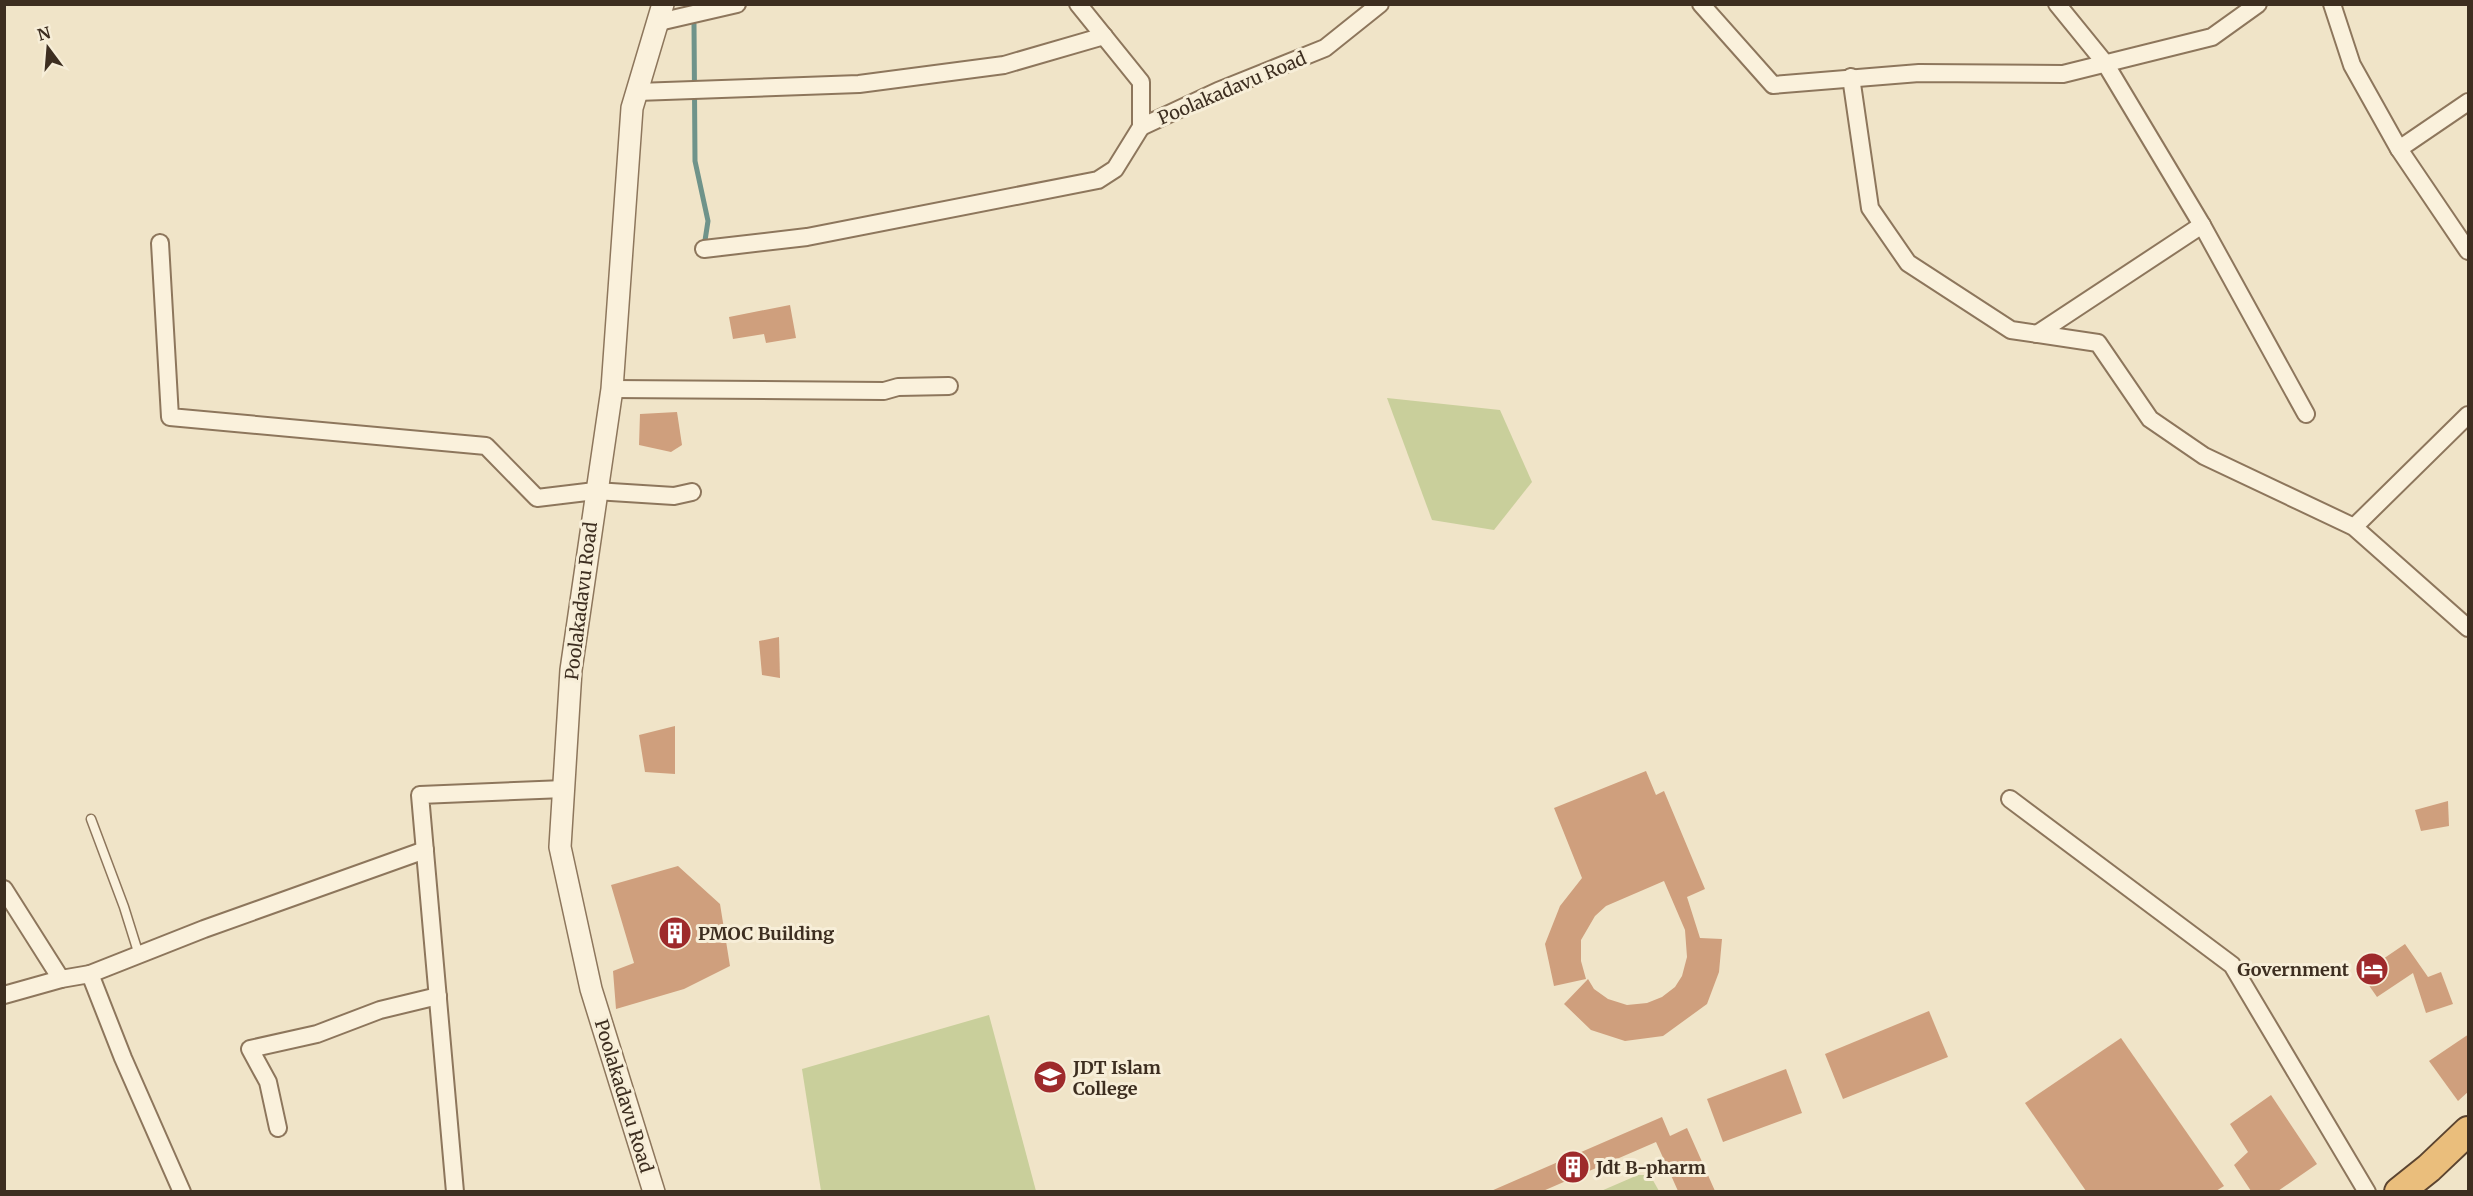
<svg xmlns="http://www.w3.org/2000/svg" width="2473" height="1196" font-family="Merriweather,serif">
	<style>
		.green { fill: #c9cf9b }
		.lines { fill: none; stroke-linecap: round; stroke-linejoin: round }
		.stream { stroke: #6f938a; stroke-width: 5 }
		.building { fill: #cf9f7d }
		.service-casing { stroke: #8d765c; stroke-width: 11 }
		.minor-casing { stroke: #8d765c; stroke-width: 20 }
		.tertiary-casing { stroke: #8d765c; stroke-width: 24 }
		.trunk-casing { stroke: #5b4430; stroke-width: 32 }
		.service { stroke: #faf1dc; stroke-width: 8 }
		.minor { stroke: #faf1dc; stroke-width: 16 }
		.tertiary { stroke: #faf1dc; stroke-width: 21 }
		.trunk { stroke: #eabe7c; stroke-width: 28 }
		.labels { text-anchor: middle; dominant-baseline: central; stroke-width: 6; stroke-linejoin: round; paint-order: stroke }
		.street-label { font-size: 18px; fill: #3d2e20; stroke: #f7eed8 }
		.poi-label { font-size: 18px; font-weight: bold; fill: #3d2e20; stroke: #f7eed8; text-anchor: start }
	</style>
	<rect width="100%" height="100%" fill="#f0e4c8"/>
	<g class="green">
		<polygon points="1387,398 1500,410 1532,482 1494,530 1432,520"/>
		<polygon points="989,1015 1036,1191 821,1191 802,1069"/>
		<polygon points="1638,1175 1650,1175 1659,1191 1601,1191"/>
	</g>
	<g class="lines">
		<polyline class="stream" points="694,24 695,161 708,221 704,247"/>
	</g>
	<g class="building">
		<polygon points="790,305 796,338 766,343 764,334 733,339 729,317"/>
		<polygon points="677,412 682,445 671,452 639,445 640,414"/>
		<polygon points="779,637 780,678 762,675 759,641"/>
		<polygon points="675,726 675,774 645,772 639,735"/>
		<polygon points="1646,771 1656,795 1664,791 1705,889 1687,897 1700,938 1722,939 1719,972 1707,1004 1663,1036 1625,1041 1591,1030 1564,1004 1588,979 1594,989 1608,999 1627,1005 1647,1003 1662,997 1675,987 1682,976 1687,957 1685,930 1664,881 1606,906 1595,916 1581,940 1581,961 1586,979 1554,986 1545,944 1560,906 1582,878 1554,808"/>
		<polygon points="2448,801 2449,826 2421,831 2415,810"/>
		<polygon points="678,866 720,904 730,966 684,989 616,1009 613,971 634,963 611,885"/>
		<polygon points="2405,944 2428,977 2441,972 2453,1004 2426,1013 2413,973 2377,997 2361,974"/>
		<polygon points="1929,1011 1948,1057 1843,1099 1825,1054"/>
		<polygon points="2469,1034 2469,1091 2458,1101 2429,1061"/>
		<polygon points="2121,1038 2224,1186 2216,1191 2086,1191 2025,1103"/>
		<polygon points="1786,1069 1802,1113 1723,1142 1707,1099"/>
		<polygon points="2271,1095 2317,1164 2278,1191 2251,1191 2234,1165 2248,1152 2230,1124"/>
		<polygon points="1662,1117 1670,1136 1687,1128 1715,1191 1678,1191 1656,1142 1543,1191 1491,1191"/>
	</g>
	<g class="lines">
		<defs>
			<polyline id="service" points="91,819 124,907 139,955"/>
			<g id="minor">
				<polyline points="1078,4 1141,82 1141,127 1218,91 1325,48 1380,4"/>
				<polyline points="1701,4 1773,85 1919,73 2063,74 2212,37 2258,4"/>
				<polyline points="2057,4 2105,63 2202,225 2306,414"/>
				<polyline points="2332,4 2352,65 2399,149 2468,251"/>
				<polyline points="659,22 737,4"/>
				<polyline points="1851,77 1870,208 1908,263 2011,330 2098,343 2150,419 2204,456 2354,527 2468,628"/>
				<polyline points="637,92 859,84 1004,65 1104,36"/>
				<polyline points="2399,149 2468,102"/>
				<polyline points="160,243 170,417 486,446 537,498 595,491 674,496 692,492"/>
				<polyline points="704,249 807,237 1098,180 1115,169 1141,127"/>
				<polyline points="2037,334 2202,225"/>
				<polyline points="612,389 884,391 898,387 949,386"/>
				<polyline points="2354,527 2468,415"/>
				<polyline points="2010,799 2232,965 2367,1192"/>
				<polyline points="4,889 61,979 90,974 123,1058 182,1192"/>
				<polyline points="90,974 204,929 425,850"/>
				<polyline points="4,995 61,979"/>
				<polyline points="278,1128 268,1082 250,1049 317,1034 380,1010 438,996"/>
				<polyline points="455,1192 420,795 564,789"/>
			</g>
			<polyline id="tertiary" points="654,1192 591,989 560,847 571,670 612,389 632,108 663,4"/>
			<polyline id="trunk" points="2399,1192 2429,1168 2468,1131"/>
		</defs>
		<use href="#service" class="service-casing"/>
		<use href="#minor" class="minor-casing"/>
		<use href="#tertiary" class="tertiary-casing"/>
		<use href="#trunk" class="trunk-casing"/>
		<use href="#service" class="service"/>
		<use href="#minor" class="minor"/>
		<use href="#tertiary" class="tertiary"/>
		<use href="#trunk" class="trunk"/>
	</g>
	<defs>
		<symbol id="building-disc" viewBox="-11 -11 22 22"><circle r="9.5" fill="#9e2a2b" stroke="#f7eed8"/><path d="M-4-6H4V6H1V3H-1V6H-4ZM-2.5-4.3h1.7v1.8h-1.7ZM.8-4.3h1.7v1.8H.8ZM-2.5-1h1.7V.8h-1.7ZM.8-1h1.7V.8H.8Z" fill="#fff"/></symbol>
		<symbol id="hotel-disc" viewBox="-11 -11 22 22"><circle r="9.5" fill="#9e2a2b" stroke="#f7eed8"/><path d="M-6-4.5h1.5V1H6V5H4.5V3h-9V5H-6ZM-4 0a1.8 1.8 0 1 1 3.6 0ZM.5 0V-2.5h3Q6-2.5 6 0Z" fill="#fff"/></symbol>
		<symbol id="university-disc" viewBox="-11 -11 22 22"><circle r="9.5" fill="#9e2a2b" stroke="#f7eed8"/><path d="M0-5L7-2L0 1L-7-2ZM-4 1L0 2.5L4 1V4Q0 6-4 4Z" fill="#fff"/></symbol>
	</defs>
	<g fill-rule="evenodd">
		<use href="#building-disc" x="656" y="914" width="38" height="38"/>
		<use href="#hotel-disc" x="2353" y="950" width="38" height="38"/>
		<use href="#university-disc" x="1031" y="1058" width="38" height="38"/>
		<use href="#building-disc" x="1554" y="1148" width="38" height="38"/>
	</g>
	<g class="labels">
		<g class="street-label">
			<text transform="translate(1232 88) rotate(-23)">Poolakadavu Road</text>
			<text transform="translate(581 601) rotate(-83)">Poolakadavu Road</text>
			<text transform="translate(624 1096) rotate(73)">Poolakadavu Road</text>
		</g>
		<g class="poi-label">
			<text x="698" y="933">PMOC Building</text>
			<text x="2349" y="969" text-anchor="end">Government</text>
			<text x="1073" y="1067">JDT Islam<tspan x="1073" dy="21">College</tspan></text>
			<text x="1596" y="1167">Jdt B-pharm</text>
		</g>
	</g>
	<rect width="2473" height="1196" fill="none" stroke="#3d2e20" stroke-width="12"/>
	<g transform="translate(48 48) rotate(344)" stroke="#f7eed8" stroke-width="4.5" paint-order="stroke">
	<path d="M0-4.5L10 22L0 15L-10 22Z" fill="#3d2e20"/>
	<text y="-9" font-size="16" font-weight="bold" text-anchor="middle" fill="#3d2e20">N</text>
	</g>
</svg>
